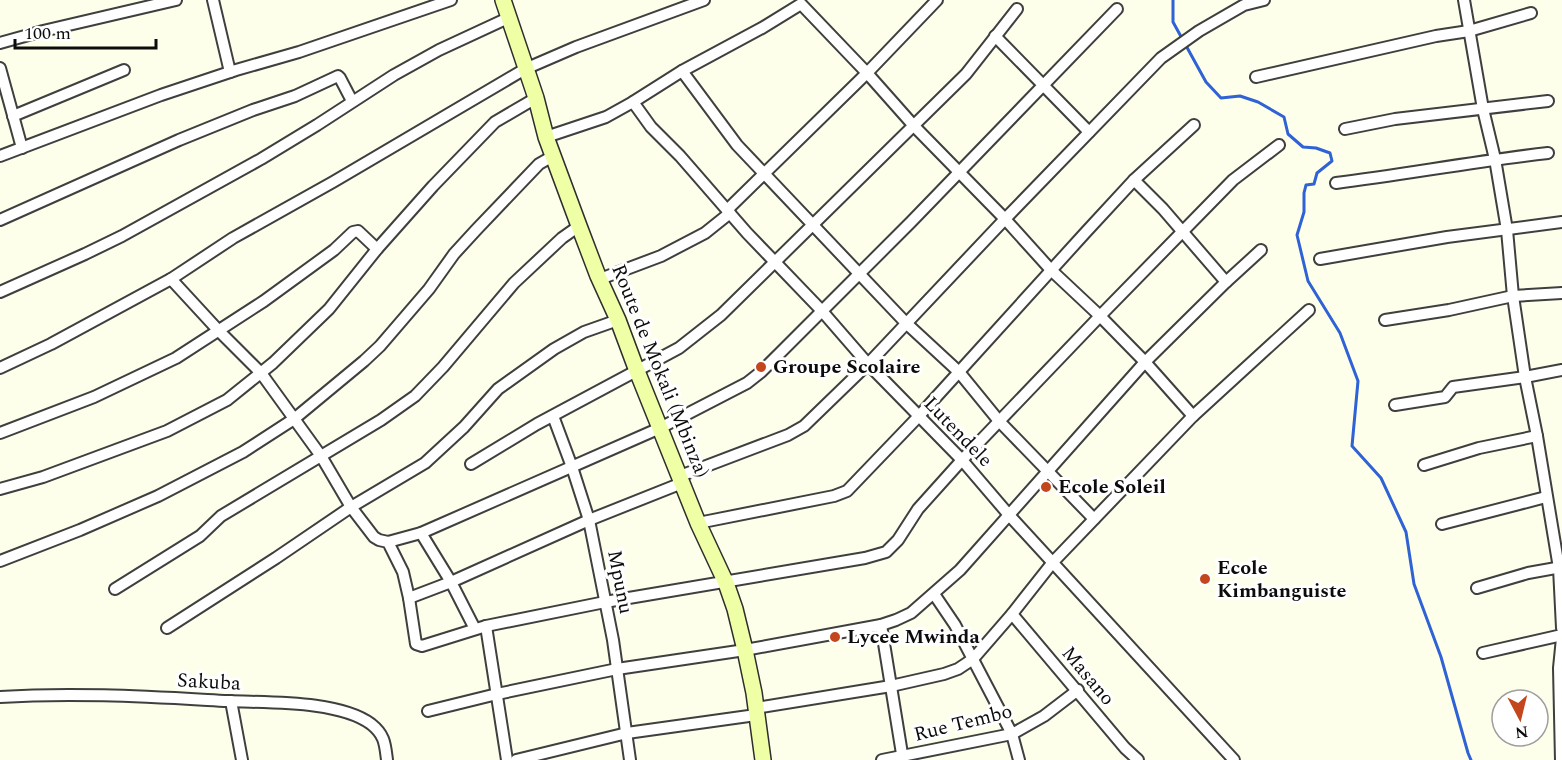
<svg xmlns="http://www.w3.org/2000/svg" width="1562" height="760" font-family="Spectral,serif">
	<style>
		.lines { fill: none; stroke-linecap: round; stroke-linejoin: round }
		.stream { stroke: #2f62d4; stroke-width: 3 }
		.street-casing { stroke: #3f3f3f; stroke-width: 14 }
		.secondary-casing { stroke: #2e2e2e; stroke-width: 18 }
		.street { stroke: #fff; stroke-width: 10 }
		.secondary { stroke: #eeffa6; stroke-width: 15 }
		.poi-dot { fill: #c3461d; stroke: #fff; stroke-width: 2 }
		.labels { text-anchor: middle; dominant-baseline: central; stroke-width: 6; stroke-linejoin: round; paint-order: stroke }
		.poi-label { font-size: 20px; font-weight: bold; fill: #0c0c0c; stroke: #fff; text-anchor: start }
		.street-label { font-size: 20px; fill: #0c0c0c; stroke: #fff }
	</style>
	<rect width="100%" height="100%" fill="#fdffeb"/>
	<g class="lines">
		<polyline class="stream" points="1173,0 1173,22 1206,82 1221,98 1240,96 1258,102 1284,117 1288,134 1303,147 1316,148 1330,153 1332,161 1317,173 1314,184 1306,185 1304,193 1304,212 1297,235 1308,281 1340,333 1358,381 1352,446 1381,478 1406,532 1414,584 1441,657 1468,753 1471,760"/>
		<defs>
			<g id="street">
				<polyline points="213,0 230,72"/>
				<polyline points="1464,0 1483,109 1495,159 1507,230 1513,296 1525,377 1537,436 1559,568 1562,628"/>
				<polyline points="995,36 1089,132"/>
				<polyline points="0,43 43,31 176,0"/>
				<polyline points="0,68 22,148"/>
				<polyline points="682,71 737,145 906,323 959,372 999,421 1094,519"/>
				<polyline points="1256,77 1436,36 1469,31 1531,13"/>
				<polyline points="633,102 651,127 680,156 747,233 822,311 868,364 962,460 1009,515 1234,760"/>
				<polyline points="13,116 124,70"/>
				<polyline points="1345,129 1395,119 1548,101"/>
				<polyline points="546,137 606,117 633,102 682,71 762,28 801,4 867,73 914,126 1005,219 1051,270 1100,316 1145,362 1193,416"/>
				<polyline points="0,156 161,95 236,70 299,52 451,0"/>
				<polyline points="1134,180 1163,209 1226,282"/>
				<path d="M1336 183C1407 174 1477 161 1548 153"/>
				<polyline points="727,210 867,73 937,0"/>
				<polyline points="0,220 179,140 253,110 295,96 338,76 340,78 352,101"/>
				<polyline points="1320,259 1447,237 1562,222"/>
				<polyline points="171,279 218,330 261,373 321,456 351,507 374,537 379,540 388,542 403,572 409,598 416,644 422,646 486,626 605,602 865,558 886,552 898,540 918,509 962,460 1100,316 1233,180 1279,145"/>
				<polyline points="600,279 661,256 705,233 730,213"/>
				<polyline points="0,292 85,254 122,236 261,159 317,125 394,75 439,50 508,18"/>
				<polyline points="1385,320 1449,310 1513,296 1562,293"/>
				<polyline points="0,368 51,344 171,279 233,238 333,182 525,69 576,47 704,0"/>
				<polyline points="1395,405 1445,397 1453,387 1525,377 1562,370"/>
				<polyline points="553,416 572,467 589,520 613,640 630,760"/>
				<polyline points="0,433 94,397 176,358 264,301 334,250 353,232 358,231 377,249"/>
				<polyline points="471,464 537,424 679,348 721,315 966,74 1017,9"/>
				<polyline points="1424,465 1479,448 1537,436"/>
				<polyline points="680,476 788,435 804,426 868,364 1005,219 1161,58 1199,31 1218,20 1244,5 1264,0"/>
				<polyline points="0,489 43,477 167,431 227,400 273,363 329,309 377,249 433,186 495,122 536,98"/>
				<polyline points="698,523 834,496 847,491 918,417 1085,233 1134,180 1194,125"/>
				<polyline points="1442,524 1546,497"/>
				<polyline points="421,533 451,582 475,629"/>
				<polyline points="388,542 421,533 437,526 660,428 747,383 761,372 911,222 1117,9"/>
				<polyline points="0,561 80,530 158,496 243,452 294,419 364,361 380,346 429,289 454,254 476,230 539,164 553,156"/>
				<polyline points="1477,588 1528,573 1562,567"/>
				<polyline points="115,589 200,536 221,516 381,420 415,396 443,367 514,283 562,238 579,226"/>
				<polyline points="934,594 955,625 1012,734 1019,760"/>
				<polyline points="409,598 451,582 589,520 682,483"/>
				<polyline points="1012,614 1125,748 1138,760"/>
				<polyline points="881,625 903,760"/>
				<polyline points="486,626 507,760"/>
				<polyline points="167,628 276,558 351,507 425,463 464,427 498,389 554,349 584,332 618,320"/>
				<polyline points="1483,653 1562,635"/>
				<path d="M0 697C76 692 152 697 228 701 268 703 338 700 371 724 385 735 385 744 387 760"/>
				<polyline points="231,701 242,760"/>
				<polyline points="756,708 891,686 944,674 958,669 973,659 1012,614 1053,562 1193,416 1309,310"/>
				<polyline points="428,711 497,694 617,669 745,650 881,625 896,620 911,613 960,570 1145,362 1226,282 1261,250"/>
				<polyline points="516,760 627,733 756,715"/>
				<polyline points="882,760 1012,734 1044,716 1078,690"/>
				<polyline points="1561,760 1559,668 1562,638"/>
			</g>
			<polyline id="secondary" points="503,0 536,98 546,137 579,226 598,276 618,320 637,371 698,523 726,583 735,609 745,650 754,693 763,760"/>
		</defs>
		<use href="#street" class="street-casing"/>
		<use href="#secondary" class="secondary-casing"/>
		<use href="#street" class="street"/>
		<use href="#secondary" class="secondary"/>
	</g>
	<g class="poi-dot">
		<circle cx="761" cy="367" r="6"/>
		<circle cx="1046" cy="487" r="6"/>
		<circle cx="1205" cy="579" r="6"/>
		<circle cx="835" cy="637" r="6"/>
	</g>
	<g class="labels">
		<g class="poi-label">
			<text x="773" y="367">Groupe Scolaire</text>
			<text x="1058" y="487">Ecole Soleil</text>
			<text x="1217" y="568">Ecole<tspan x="1217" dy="23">Kimbanguiste</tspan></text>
			<text x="847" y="637">Lycee Mwinda</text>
		</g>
		<g class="street-label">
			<text transform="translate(660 371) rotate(68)">Route de Mokali (Mbinza)</text>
			<text transform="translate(958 432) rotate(46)">Lutendele</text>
			<text transform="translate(620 582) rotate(79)">Mpunu</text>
			<text transform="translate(1088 676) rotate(50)">Masano</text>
			<text transform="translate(209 682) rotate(3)">Sakuba</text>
			<text transform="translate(963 723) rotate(-14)">Rue Tembo</text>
		</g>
	</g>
	<g transform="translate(1520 718) rotate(173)"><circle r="28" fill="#ffffff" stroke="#9e9e9e" stroke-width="1.5"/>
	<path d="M0-4.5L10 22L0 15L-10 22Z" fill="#c3461d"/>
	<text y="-9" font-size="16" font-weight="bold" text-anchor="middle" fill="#0c0c0c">N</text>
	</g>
	<path d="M15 39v9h141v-9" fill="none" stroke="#0c0c0c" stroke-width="3"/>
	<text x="24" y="39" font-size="18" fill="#0c0c0c" stroke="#ffffff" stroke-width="4.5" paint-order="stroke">100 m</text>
</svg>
